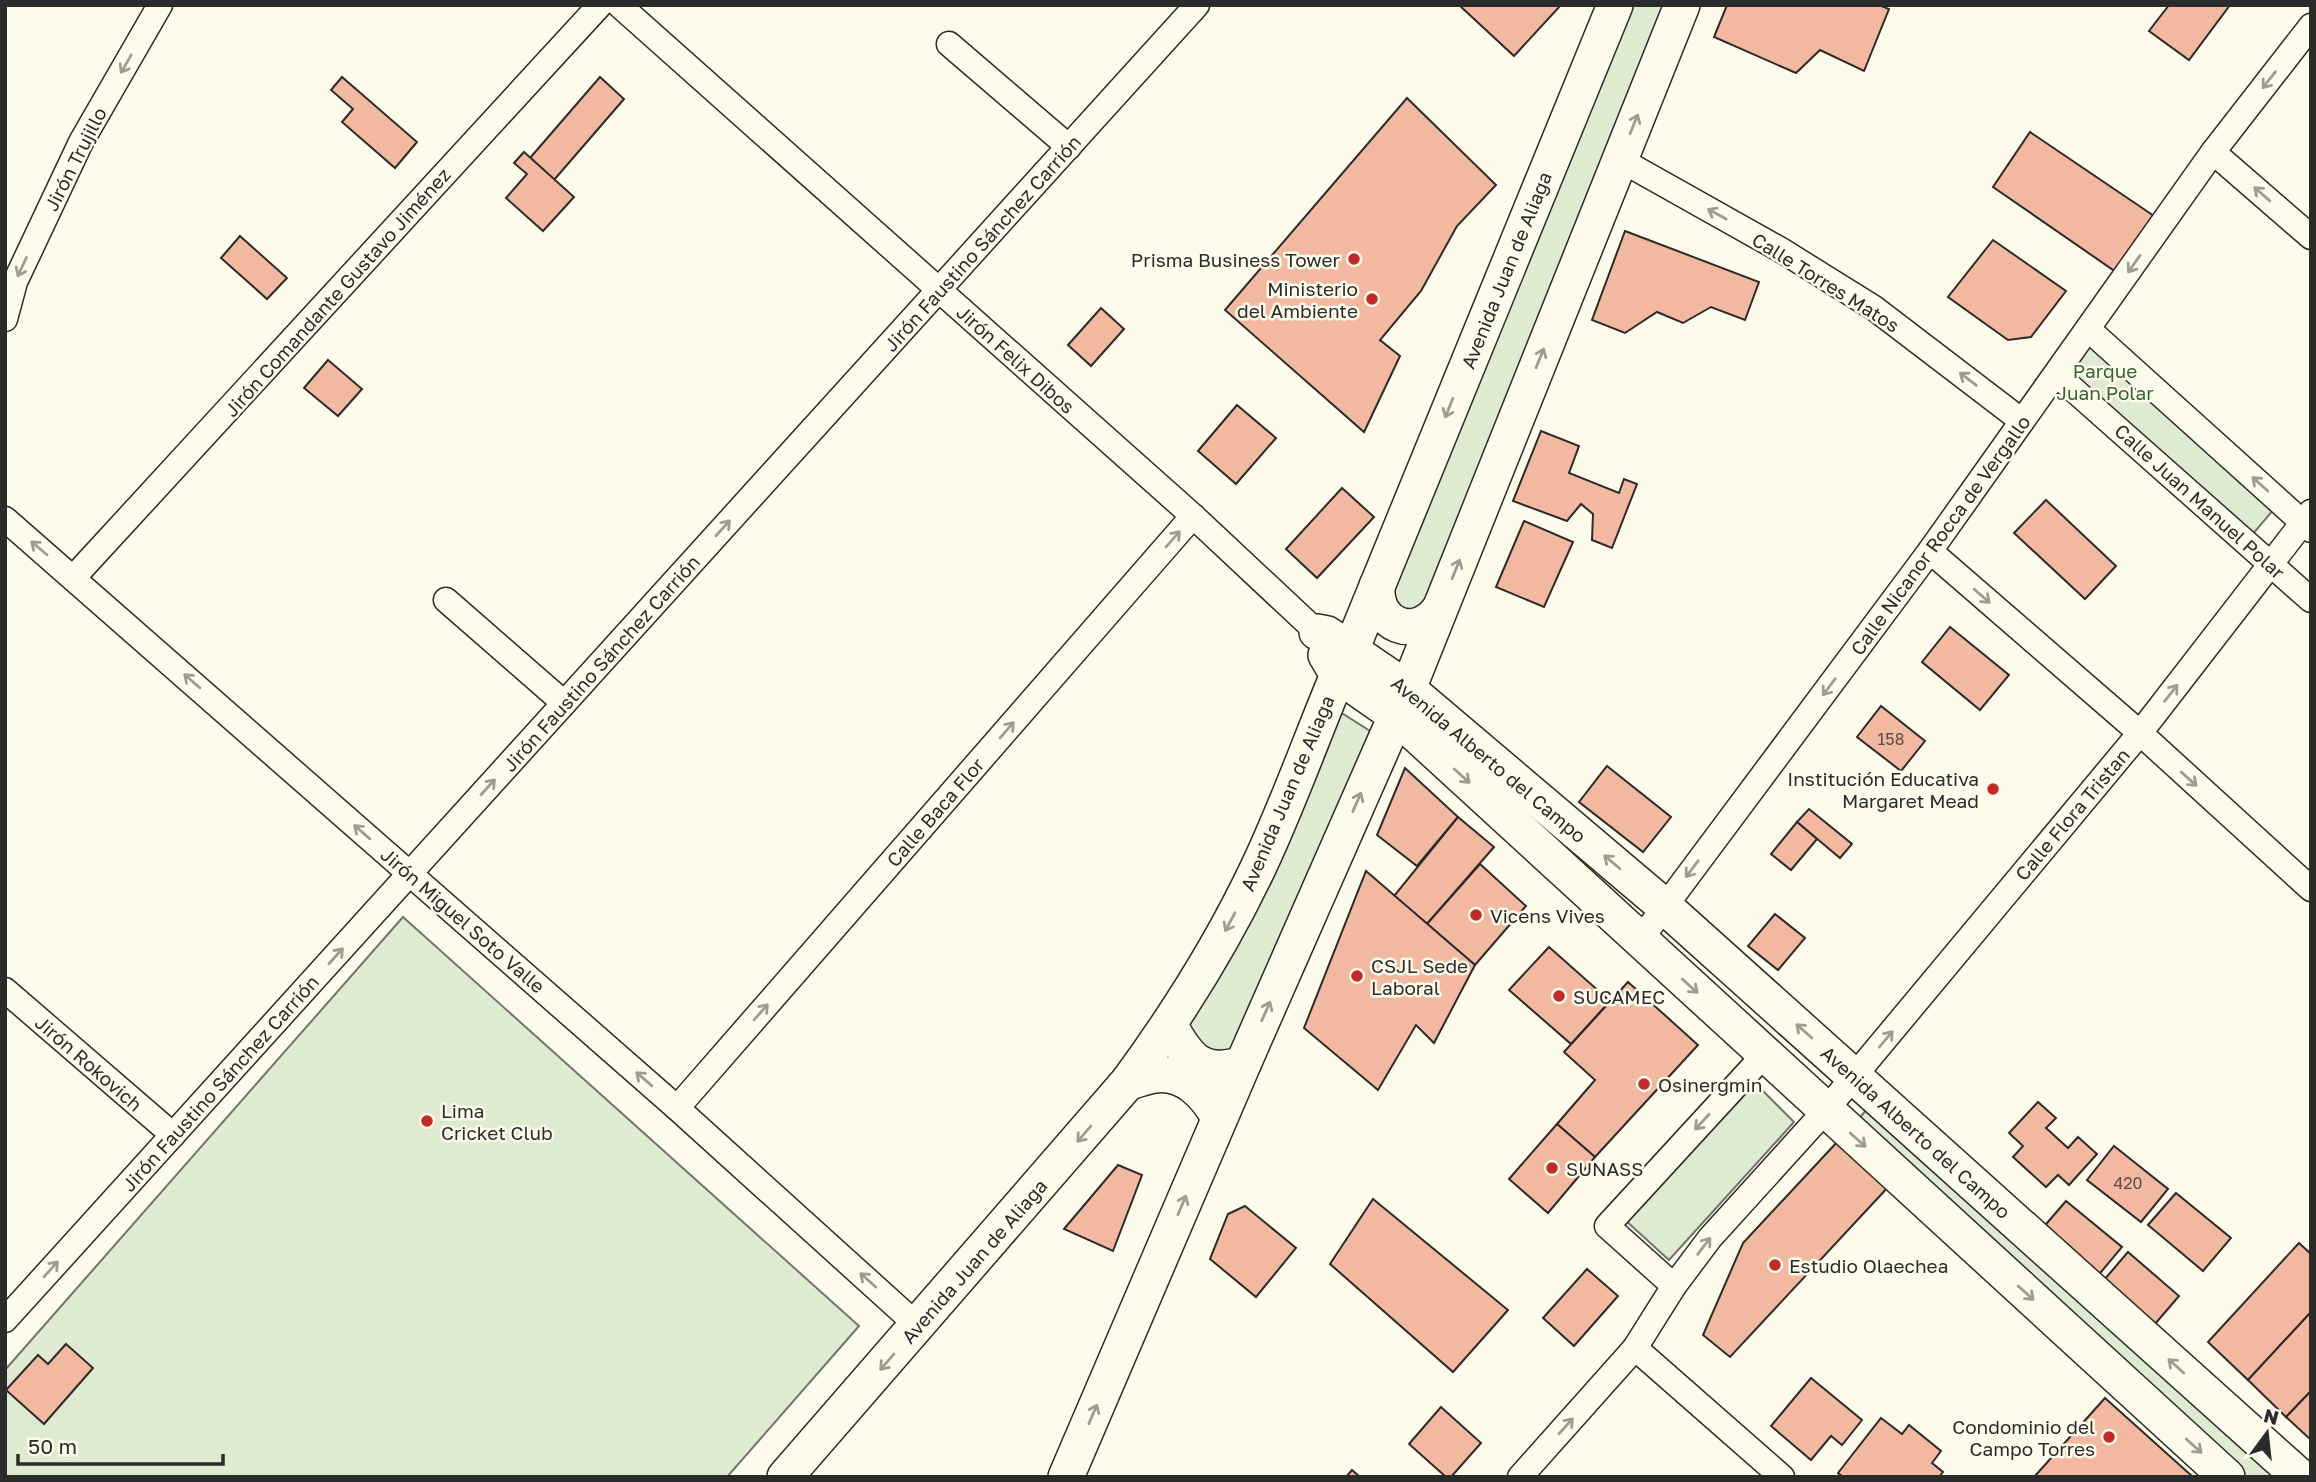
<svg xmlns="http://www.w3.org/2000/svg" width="2316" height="1482" font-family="'Golos Text',sans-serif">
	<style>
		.green { fill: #deebd1; stroke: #74746e; stroke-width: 2 }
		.building { fill: #f2b8a0; stroke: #2b2b2b; stroke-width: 2 }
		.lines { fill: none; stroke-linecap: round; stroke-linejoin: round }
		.street-casing { stroke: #2b2b2b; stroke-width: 27 }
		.secondary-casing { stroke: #2b2b2b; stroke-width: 38 }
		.street { stroke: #fdfbea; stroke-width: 24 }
		.secondary { stroke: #fdfbea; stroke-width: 35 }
		.oneway { stroke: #9e9d94 }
		.poi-dot { fill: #c62828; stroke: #fdfbea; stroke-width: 2.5 }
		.labels { text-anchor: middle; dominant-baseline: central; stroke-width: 5; stroke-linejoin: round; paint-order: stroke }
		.number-label { font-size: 16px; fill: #5d4e48 }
		.street-label { font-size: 19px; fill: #2b2b2b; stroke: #fdfbea }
		.poi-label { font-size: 19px; fill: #2b2b2b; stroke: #fdfbea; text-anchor: start }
		.park-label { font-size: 19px; fill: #34623c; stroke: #fdfbea }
	</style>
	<rect width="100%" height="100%" fill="#fdfbea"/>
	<g class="green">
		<polygon points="1626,5 1671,5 1418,645 1367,619"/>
		<polygon points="2096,336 2280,502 2246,542 2066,383"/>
		<polygon points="1326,703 1384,740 1219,1118 1157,1075"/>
		<polygon points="403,917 859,1326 727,1477 5,1477 5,1370"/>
		<polygon points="1752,1080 1794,1122 1669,1260 1624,1219"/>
		<polygon points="1867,1109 2284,1477 2234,1477 1852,1127"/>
	</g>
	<g class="building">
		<polygon points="1459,5 1561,5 1514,56"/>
		<polygon points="1727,5 1879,5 1889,9 1864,71 1820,50 1796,73 1714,37"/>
		<polygon points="2169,5 2230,5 2189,60 2149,31"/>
		<polygon points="342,77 417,142 395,168 342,122 353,109 331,90"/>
		<polygon points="600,77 624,99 554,180 530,158"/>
		<polygon points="1407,98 1496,185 1457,226 1421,291 1380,340 1400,356 1364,432 1225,310"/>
		<polygon points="2030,132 2154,216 2116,272 1993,187"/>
		<polygon points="524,152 574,197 543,231 506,198 527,174 514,163"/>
		<polygon points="1625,231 1759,282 1745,320 1711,307 1683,323 1657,312 1625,333 1592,320"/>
		<polygon points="240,236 287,278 267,299 221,258"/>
		<polygon points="1993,240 2066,291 2031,337 2008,340 1948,297"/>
		<polygon points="1101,308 1124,329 1091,366 1068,345"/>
		<polygon points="328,360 362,389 338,416 304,388"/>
		<polygon points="1237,405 1276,438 1236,484 1198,451"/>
		<polygon points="1541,431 1579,446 1569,473 1619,493 1624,479 1637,484 1612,548 1592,540 1593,514 1581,504 1567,521 1513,501"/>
		<polygon points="1342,488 1374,517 1317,578 1286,549"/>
		<polygon points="2046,500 2116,566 2085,599 2014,533"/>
		<polygon points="1524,521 1573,542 1544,607 1496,587"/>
		<polygon points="1950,627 2009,675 1980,710 1922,662"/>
		<polygon points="1881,706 1925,741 1901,771 1857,737"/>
		<polygon points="1607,766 1671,817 1643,852 1579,802"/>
		<polygon points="1405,768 1458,817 1417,866 1377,835"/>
		<polygon points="1809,809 1852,844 1840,858 1797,822"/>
		<polygon points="1458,817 1494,847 1427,924 1394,896"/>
		<polygon points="1797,822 1817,839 1791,870 1771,854"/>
		<polygon points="1480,864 1526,906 1475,965 1427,924"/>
		<polygon points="1366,871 1475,965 1434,1043 1416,1025 1378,1090 1304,1028"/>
		<polygon points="1775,914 1805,938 1778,970 1748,946"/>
		<polygon points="1549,947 1610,1001 1571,1044 1509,990"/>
		<polygon points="1628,982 1698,1045 1595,1157 1557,1124 1595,1080 1564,1052"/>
		<polygon points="2038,1102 2056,1118 2046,1128 2068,1148 2078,1137 2097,1154 2069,1185 2058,1175 2046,1187 2013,1157 2023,1146 2009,1133"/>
		<polygon points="1557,1124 1595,1157 1548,1213 1509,1179"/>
		<polygon points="1839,1140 1890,1185 1730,1357 1703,1335 1743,1243"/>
		<polygon points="2114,1146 2168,1189 2141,1222 2087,1180"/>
		<polygon points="1118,1165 1142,1175 1113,1251 1064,1229"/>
		<polygon points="2176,1193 2231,1238 2203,1271 2148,1225"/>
		<polygon points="1373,1199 1508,1310 1453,1372 1330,1264"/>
		<polygon points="2066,1201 2122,1247 2091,1284 2035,1237"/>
		<polygon points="1245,1206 1296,1248 1256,1297 1210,1259 1228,1214"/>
		<polygon points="2299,1243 2311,1254 2311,1312 2248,1380 2208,1342"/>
		<polygon points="2128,1252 2179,1296 2149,1331 2098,1287"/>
		<polygon points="1587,1269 1618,1296 1574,1346 1543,1318"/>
		<polygon points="2311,1312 2311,1391 2286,1417 2248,1380"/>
		<polygon points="66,1344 93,1368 44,1424 6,1390 38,1355 48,1364"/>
		<polygon points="1811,1378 1862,1420 1842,1445 1831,1436 1811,1460 1771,1426"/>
		<polygon points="2311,1391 2311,1440 2286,1417"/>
		<polygon points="2105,1398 2193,1477 2034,1477"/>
		<polygon points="1441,1407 1481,1443 1451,1477 1446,1477 1409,1444"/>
		<polygon points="1881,1418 1902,1434 1909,1425 1941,1451 1932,1463 1943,1472 1939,1477 1843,1477 1838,1473"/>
		<polygon points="1352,1470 1360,1477 1346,1477"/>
	</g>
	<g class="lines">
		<defs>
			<g id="street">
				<polyline points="619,5 1193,516 1317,632"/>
				<polyline points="949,44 1069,147"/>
				<polyline points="2213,152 2311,237"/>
				<polyline points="1619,159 1781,250 1874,308 2022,421"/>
				<polyline points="5,319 15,282 81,142 160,5"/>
				<polyline points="2088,329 2311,530"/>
				<polyline points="2057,375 2311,600"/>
				<polyline points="5,519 677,1108 918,1326"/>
				<polyline points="1930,551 2140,733 2311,889"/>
				<polyline points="74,577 600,5"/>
				<polyline points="446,600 564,703"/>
				<polyline points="1640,940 1930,551 2213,152 2311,26"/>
				<polyline points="5,990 173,1135"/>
				<polyline points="677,1108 1193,516"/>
				<polyline points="1674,1286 1607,1226 1765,1054"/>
				<polyline points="5,1320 1197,5"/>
				<polyline points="1635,1348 1782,1477"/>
				<polyline points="1520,1477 1635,1348 1674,1286 1710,1238 1826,1110 2140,733 2311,512"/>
			</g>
			<g id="secondary">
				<path d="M1377 586C1374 625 1415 642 1439 610"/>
				<polyline points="1317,632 1327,634 1408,689 1664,906 2300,1477"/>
				<polyline points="1326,655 1338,675 1395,715 2227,1477"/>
				<path d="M1170 1026C1188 1059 1202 1077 1243 1064"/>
				<path d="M1128 1082C1137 1080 1146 1076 1155 1075 1185 1071 1207 1095 1219 1118"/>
				<path d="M785 1477 1128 1082C1178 1014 1222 944 1258 868 1288 805 1311 739 1338 675L1351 650 1615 5"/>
				<polyline points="1066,1477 1243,1064 1408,689 1682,5"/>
			</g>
		</defs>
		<use href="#street" class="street-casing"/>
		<use href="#secondary" class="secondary-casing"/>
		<use href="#street" class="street"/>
		<use href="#secondary" class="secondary"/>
	</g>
	<defs><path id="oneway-shaft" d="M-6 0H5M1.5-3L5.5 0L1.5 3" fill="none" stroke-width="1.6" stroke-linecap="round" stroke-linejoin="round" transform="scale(1.75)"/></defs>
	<g class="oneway">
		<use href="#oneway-shaft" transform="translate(126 64) rotate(120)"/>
		<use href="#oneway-shaft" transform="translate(2269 80) rotate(128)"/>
		<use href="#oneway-shaft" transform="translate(1634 124) rotate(-68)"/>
		<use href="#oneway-shaft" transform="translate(2262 194) rotate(-139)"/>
		<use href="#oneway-shaft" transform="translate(1717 214) rotate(-151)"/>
		<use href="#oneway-shaft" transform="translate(2134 264) rotate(125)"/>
		<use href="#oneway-shaft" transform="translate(22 267) rotate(115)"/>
		<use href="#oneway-shaft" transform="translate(1540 358) rotate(-68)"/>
		<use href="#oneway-shaft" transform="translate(1968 379) rotate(-143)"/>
		<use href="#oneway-shaft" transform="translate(1449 408) rotate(112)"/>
		<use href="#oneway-shaft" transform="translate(2260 484) rotate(-138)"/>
		<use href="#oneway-shaft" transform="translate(723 528) rotate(-48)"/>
		<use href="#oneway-shaft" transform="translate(1173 539) rotate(-49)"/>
		<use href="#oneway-shaft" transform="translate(39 548) rotate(-140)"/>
		<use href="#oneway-shaft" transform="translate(1456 569) rotate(-68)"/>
		<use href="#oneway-shaft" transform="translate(1982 596) rotate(41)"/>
		<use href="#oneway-shaft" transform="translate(192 681) rotate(-139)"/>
		<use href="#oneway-shaft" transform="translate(1829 687) rotate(127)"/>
		<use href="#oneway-shaft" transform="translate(2171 693) rotate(-52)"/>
		<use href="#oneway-shaft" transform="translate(1007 730) rotate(-49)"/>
		<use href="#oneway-shaft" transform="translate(1462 776) rotate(42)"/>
		<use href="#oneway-shaft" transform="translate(2189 779) rotate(42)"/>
		<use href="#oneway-shaft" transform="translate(488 787) rotate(-48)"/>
		<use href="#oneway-shaft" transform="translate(1357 802) rotate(-66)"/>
		<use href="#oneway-shaft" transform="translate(362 832) rotate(-139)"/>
		<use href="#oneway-shaft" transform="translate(1612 862) rotate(-140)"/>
		<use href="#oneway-shaft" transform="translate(1692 869) rotate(127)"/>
		<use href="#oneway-shaft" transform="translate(1230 922) rotate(118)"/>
		<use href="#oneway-shaft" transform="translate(336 956) rotate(-48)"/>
		<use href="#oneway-shaft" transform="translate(1690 986) rotate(42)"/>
		<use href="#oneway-shaft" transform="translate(1266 1011) rotate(-66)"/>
		<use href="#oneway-shaft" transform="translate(761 1012) rotate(-49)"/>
		<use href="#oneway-shaft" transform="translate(1804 1031) rotate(-138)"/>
		<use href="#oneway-shaft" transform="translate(1886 1039) rotate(-50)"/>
		<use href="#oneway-shaft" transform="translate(644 1079) rotate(-139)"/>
		<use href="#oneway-shaft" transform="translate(1702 1122) rotate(133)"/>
		<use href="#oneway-shaft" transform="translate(1084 1134) rotate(131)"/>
		<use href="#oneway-shaft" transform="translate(1858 1140) rotate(42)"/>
		<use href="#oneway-shaft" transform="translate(1182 1205) rotate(-67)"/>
		<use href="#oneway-shaft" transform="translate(1704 1246) rotate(-53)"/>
		<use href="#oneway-shaft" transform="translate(51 1269) rotate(-48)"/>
		<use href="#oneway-shaft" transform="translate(868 1280) rotate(-138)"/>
		<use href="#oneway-shaft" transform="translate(2026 1293) rotate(42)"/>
		<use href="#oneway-shaft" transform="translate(887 1362) rotate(131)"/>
		<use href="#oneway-shaft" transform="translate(2176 1366) rotate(-138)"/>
		<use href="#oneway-shaft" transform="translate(1093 1414) rotate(-67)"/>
		<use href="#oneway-shaft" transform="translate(1566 1426) rotate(-48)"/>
		<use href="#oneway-shaft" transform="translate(2194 1446) rotate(42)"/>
	</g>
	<g class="poi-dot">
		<circle cx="1354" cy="259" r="7"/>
		<circle cx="1372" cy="299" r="7"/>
		<circle cx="1993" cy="789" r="7"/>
		<circle cx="1476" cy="915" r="7"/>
		<circle cx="1357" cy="976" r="7"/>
		<circle cx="1559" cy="996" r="7"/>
		<circle cx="1644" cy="1084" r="7"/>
		<circle cx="427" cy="1121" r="7"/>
		<circle cx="1552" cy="1168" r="7"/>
		<circle cx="1775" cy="1265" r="7"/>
		<circle cx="2109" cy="1437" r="7"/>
	</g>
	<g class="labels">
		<g class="number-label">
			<text x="1891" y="739">158</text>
			<text x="2128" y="1183">420</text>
		</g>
		<g class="street-label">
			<text transform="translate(75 159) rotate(-63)">Jirón Trujillo</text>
			<text transform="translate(982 243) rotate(-48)">Jirón Faustino Sánchez Carrión</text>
			<text transform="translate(1506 270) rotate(-68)">Avenida Juan de Aliaga</text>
			<text transform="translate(1826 282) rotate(32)">Calle Torres Matos</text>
			<text transform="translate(337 292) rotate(-48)">Jirón Comandante Gustavo Jiménez</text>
			<text transform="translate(1016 359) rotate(42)">Jirón Felix Dibos</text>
			<text transform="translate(2200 501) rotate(42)">Calle Juan Manuel Polar</text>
			<text transform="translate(1940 535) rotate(-54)">Calle Nicanor Rocca de Vergallo</text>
			<text transform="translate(601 663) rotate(-48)">Jirón Faustino Sánchez Carrión</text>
			<text transform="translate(1489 759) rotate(40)">Avenida Alberto del Campo</text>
			<text transform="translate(1287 793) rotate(-67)">Avenida Juan de Aliaga</text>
			<text transform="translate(935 812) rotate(-49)">Calle Baca Flor</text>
			<text transform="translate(2072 814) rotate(-50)">Calle Flora Tristan</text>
			<text transform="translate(463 920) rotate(41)">Jirón Miguel Soto Valle</text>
			<text transform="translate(89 1063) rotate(41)">Jirón Rokovich</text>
			<text transform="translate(220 1083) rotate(-48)">Jirón Faustino Sánchez Carrión</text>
			<text transform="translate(1916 1132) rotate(42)">Avenida Alberto del Campo</text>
			<text transform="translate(974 1261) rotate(-49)">Avenida Juan de Aliaga</text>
		</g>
		<g class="poi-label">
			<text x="1340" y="259" text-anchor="end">Prisma Business Tower</text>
			<text x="1358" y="288" text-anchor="end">Ministerio<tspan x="1358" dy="22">del Ambiente</tspan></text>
			<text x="1979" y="778" text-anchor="end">Institución Educativa<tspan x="1979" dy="22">Margaret Mead</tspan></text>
			<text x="1490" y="915">Vicens Vives</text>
			<text x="1371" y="965">CSJL Sede<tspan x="1371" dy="22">Laboral</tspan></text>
			<text x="1573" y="996">SUCAMEC</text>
			<text x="1658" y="1084">Osinergmin</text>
			<text x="441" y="1110">Lima<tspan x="441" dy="22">Cricket Club</tspan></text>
			<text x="1566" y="1168">SUNASS</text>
			<text x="1789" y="1265">Estudio Olaechea</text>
			<text x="2095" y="1426" text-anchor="end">Condominio del<tspan x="2095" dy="22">Campo Torres</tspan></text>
		</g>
		<g class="park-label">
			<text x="2105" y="370">Parque<tspan x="2105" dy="22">Juan Polar</tspan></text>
		</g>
	</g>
	<rect width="2316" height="1482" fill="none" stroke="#2b2b2b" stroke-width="14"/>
	<g transform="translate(2267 1433) rotate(15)" stroke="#fdfbea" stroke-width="5" paint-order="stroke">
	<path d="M0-5L12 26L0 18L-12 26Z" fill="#2b2b2b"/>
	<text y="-10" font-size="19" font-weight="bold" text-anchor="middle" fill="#2b2b2b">N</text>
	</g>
	<path d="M18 1454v10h205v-10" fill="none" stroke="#2b2b2b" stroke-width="3.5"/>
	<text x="28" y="1454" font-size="21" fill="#2b2b2b" stroke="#fdfbea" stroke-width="5" paint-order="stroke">50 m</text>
</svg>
